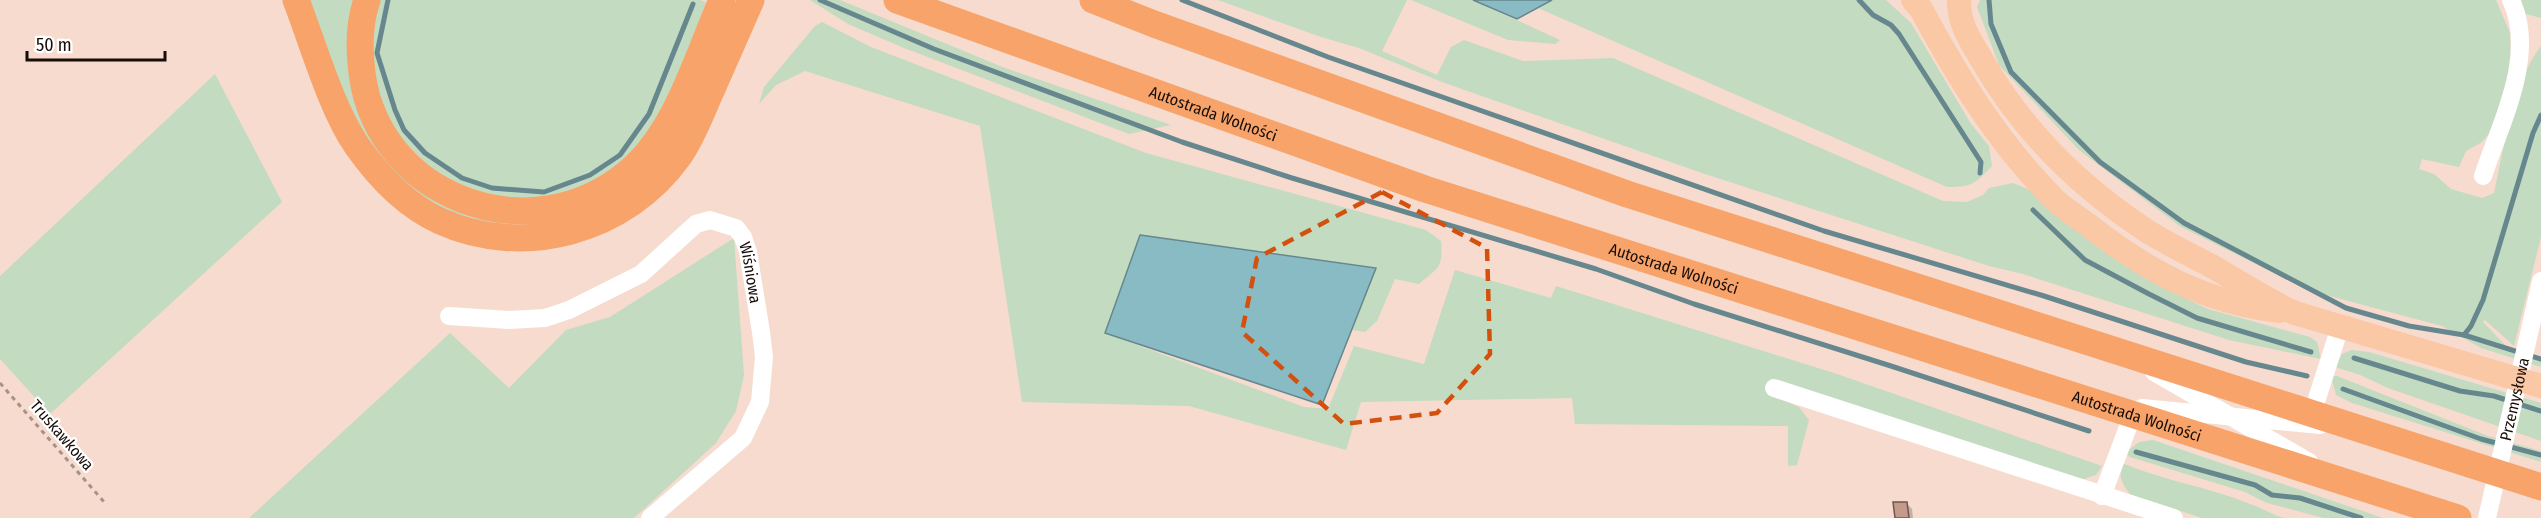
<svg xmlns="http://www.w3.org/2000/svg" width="2541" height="518" font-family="'Fira Sans Condensed',sans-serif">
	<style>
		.green { fill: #c3dbc1 }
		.water { fill: #89bbc5; stroke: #66878d; stroke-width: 1.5 }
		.shadow { fill: #0003 }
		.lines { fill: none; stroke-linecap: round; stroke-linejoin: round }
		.stream { stroke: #66878d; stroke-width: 5 }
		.building { fill: #c49a8b; stroke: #6f574f; stroke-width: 1.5 }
		.path { stroke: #a79288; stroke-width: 3; stroke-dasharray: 4.5 4.5; stroke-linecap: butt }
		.minor { stroke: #fff; stroke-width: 18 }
		.major { stroke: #fac8a5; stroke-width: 24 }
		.highway { stroke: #f7a369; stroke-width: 27 }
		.marked { fill: none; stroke: #d3510c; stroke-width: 4.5; stroke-dasharray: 12 8; stroke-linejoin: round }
		.labels { text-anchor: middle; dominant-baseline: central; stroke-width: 4.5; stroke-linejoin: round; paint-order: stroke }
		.street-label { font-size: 16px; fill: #160d09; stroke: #fff }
	</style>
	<rect width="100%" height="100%" fill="#f6dbce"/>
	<g class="green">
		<polygon points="307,0 355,0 347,56 351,83 359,112 417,189 468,216 518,226 462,219 416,195 377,157 348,109"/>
		<path d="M379 0H700L706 2C686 56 668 112 629 156 592 195 518 210 468 190 441 179 419 160 401 137 396 129 386 120 383 111 380 104 369 43 369 35 370 24 376 11 379 0Z"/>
		<polygon points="810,0 840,0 1005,68 1171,125 1129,134 904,48 848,24"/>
		<polygon points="1218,0 1407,0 1382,51 1437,75 1451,47 1464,40 1523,61 1613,58 1943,201 1967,202 1983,195 1989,188 2013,183 2030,190 2158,285 2208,309 2310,337 2317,342 2321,359 2229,340 2023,274 1989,266 1702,173 1442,82 1359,48 1321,37"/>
		<polygon points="1411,0 1473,0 1560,40 1555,44 1508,40"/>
		<path d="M1552 0H1886L1911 23 1971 124 1989 146 1992 166C1975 184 1972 187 1947 187L1538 8Z"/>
		<path d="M1980 0H2496L2510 33 2511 67 2491 131 2482 142 2466 151 2459 167 2422 159 2419 169 2434 174 2451 189 2482 198 2494 193C2505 145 2511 85 2541 46V237L2514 346 2485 320 2483 322 2507 347 2541 357V367L2481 348 2442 326 2311 291 2181 227 2079 150 1999 65 1977 7Z"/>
		<polygon points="2518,0 2541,0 2541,18 2526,14"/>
		<path d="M822 22 871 47 1146 153 1426 230 1441 241C1443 268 1439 267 1419 284L1395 279 1377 321 1365 332 1351 330 1375 268 1140 235 1105 333 1304 407 1328 409 1354 346 1424 364 1455 270 1551 298 1556 286 1837 374 2102 466 2096 475 2077 481 1768 394 1799 407 1809 420 1797 465 1788 466V426L1575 424 1572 398 1361 402 1346 450 1189 406 1022 402 980 126 805 71 776 85 759 104 764 87 815 26Z"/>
		<polygon points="215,74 282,202 50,414 0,359 0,276"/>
		<polygon points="734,238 744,375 736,411 716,443 634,518 249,518 450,333 509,388 566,330 610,317"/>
		<polygon points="2352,350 2369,352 2541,403 2541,441 2388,388 2360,375 2335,367 2342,354"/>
		<polygon points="2331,376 2337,376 2488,436 2541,451 2541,462 2352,403 2336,395"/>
		<polygon points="2153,440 2383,518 2324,518 2267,503 2245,492 2130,457 2125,453 2139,442"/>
		<path d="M2122 463C2164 481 2209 487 2250 504 2262 508 2272 515 2284 518H2202L2131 495C2122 485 2118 476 2122 463Z"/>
	</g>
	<g class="water">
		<polygon points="1473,0 1552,0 1517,19"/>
		<polygon points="1140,235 1376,268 1322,405 1105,333"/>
	</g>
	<polygon class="shadow" points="1906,503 1912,509 1913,518 1897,518"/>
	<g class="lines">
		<g class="stream">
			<polyline points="388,0 377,53 395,110 404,130 425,153 462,178 492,188 544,192 590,175 620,155 649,114 693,4"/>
			<polyline points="820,0 934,49 1182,142 1292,178 1596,269 1694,304 1891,366 2089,431"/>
			<polyline points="1182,0 1328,57 1824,231 2044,296 2246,362 2307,376"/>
			<polyline points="1859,0 1873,15 1891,25 1899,34 1981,162 1980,173"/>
			<polyline points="1989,0 1991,24 2011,72 2100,162 2184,223 2346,308 2409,326 2464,335 2541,359"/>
			<polyline points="2033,210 2085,260 2149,294 2197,318 2311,352"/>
			<polyline points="2464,335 2471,326 2483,300 2533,133 2541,115"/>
			<polyline points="2354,358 2460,391 2494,396 2541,411"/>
			<polyline points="2343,389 2481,439 2541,455"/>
			<polyline points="2136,452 2255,485 2272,495 2300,498 2361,518"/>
		</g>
	</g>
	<polygon class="building" points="1893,502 1907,502 1909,518 1895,518"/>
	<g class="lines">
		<polyline class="path" points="0,383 105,503"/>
		<g class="minor">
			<path d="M2483 176C2501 122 2537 55 2511 0"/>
			<path id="s1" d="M449 316 509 320 545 318 569 310 641 274 696 224 710 220 736 228 743 237 748 252 761 332 764 357 760 402 743 438 650 518"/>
			<polyline points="2154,372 2309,462"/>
			<polyline points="1774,388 2174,518"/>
			<polyline points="2142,408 2320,425"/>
			<polyline points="2312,414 2340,327"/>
			<polyline points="2102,496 2133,414"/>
			<path id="s2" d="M2487 518 2541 281"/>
		</g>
		<g class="major">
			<path d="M1913 0 1921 9C1957 76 1997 141 2051 196 2061 207 2075 215 2087 224 2145 270 2205 303 2280 311"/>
			<path d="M1959 0C1958 24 1972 43 1983 62 2023 131 2081 188 2147 231 2169 245 2193 256 2215 268 2242 284 2267 300 2295 313L2541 386"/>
		</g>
		<g class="highway">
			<path d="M296 0C313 44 331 108 357 146 378 176 407 206 440 221 524 259 626 231 679 156 693 136 701 113 711 91 724 61 738 30 751 0"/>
			<path d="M367 0C360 20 359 42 361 63 370 196 530 257 630 171 677 131 698 55 722 0"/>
			<path id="s3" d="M897 0 1425 189 2458 518"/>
			<polyline points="1093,0 1154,24 1627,194 2541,487"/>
		</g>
	</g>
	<path class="marked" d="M1382 192 1487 248 1490 354 1437 413 1344 424 1242 332 1257 258Z"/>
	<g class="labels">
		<g class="street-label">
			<text stroke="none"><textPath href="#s3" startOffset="336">Autostrada Wolności</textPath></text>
			<text stroke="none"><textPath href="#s3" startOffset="822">Autostrada Wolności</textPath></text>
			<text stroke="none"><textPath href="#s1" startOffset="366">Wiśniowa</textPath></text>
			<text stroke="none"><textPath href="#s2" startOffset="122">Przemysłowa</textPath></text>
			<text stroke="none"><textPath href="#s3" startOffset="1308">Autostrada Wolności</textPath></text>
			<text transform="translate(62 435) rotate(49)">Truskawkowa</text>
		</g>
	</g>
	<path d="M27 51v9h138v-9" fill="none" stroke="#160d09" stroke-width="3"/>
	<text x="36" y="51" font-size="18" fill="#160d09" stroke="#ffffff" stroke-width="4.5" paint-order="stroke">50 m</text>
</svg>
